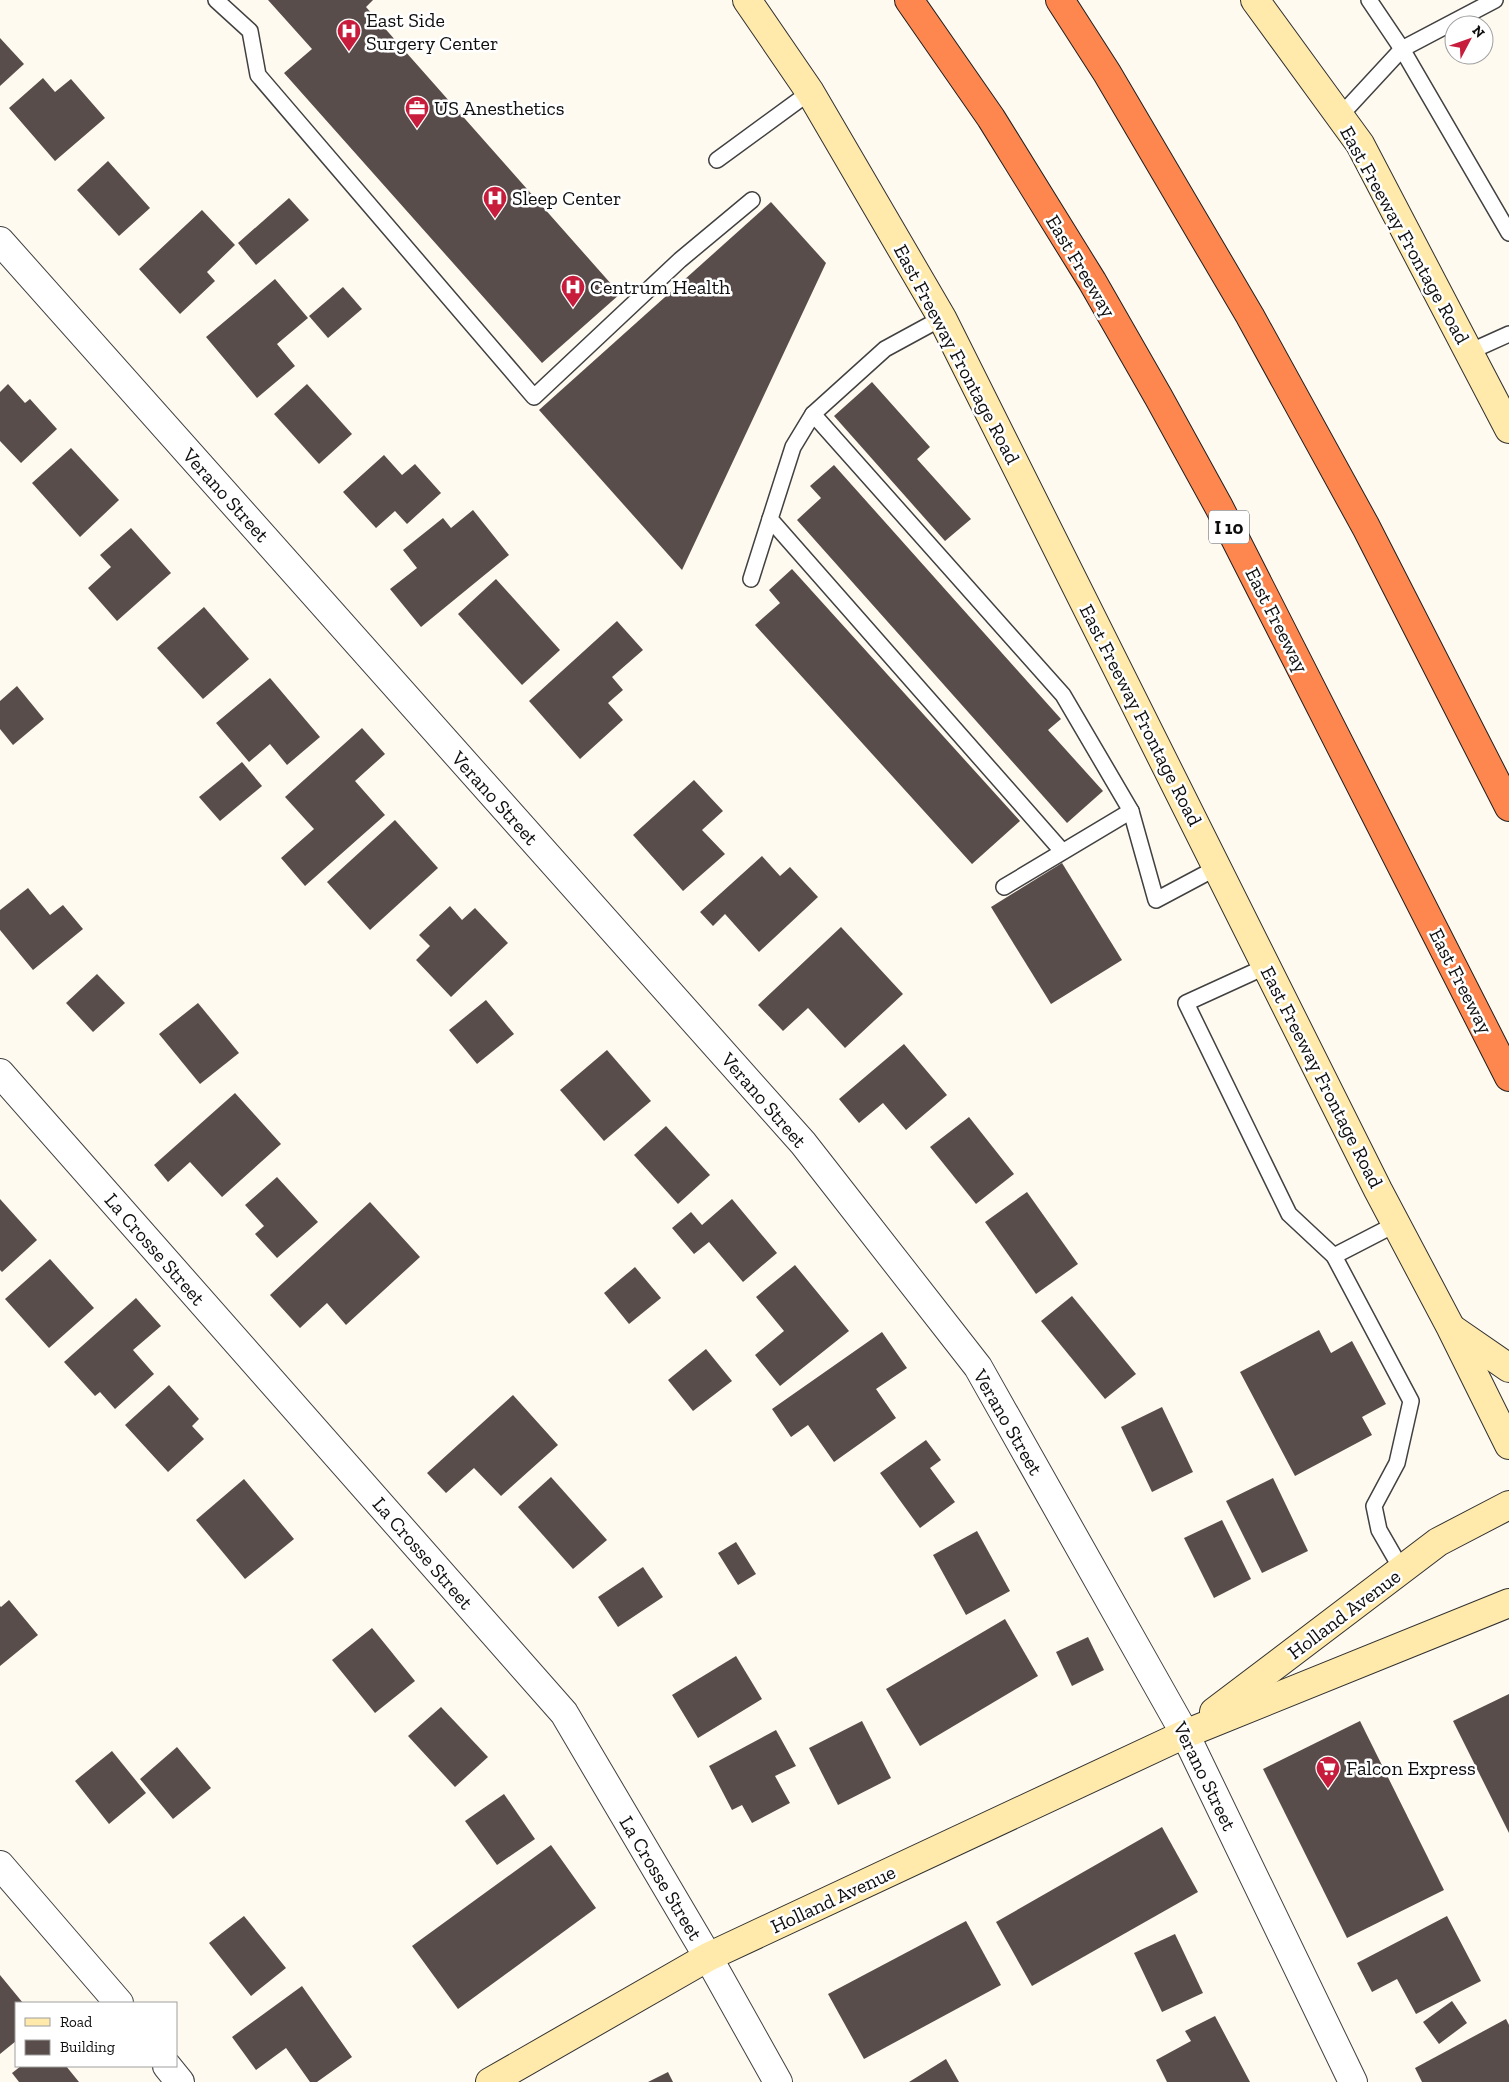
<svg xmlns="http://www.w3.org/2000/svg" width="1509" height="2082" font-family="'Zilla Slab',serif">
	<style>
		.building { fill: #584d4a }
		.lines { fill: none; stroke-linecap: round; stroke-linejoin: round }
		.service-casing { stroke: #414141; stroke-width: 18 }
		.minor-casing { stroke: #414141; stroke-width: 30 }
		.secondary-casing { stroke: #303030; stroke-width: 30 }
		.motorway-casing { stroke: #1f1f1f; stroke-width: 30 }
		.service { stroke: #fff; stroke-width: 15 }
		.minor { stroke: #fff; stroke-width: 28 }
		.secondary { stroke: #ffeaab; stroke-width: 28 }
		.motorway { stroke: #fe874f; stroke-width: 28 }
		.labels { text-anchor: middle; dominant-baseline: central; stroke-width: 5; stroke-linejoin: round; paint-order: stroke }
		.shield { fill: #fff; stroke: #565656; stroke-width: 1 }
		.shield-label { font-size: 19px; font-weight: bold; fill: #0e0e0e }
		.poi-label { font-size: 20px; fill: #0e0e0e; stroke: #fff; text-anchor: start }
		.street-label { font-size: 20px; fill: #0e0e0e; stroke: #fff }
	</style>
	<rect width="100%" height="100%" fill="#fffaf0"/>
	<g class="building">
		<polygon points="268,0 373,0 366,7 620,294 542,363 284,73 312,49"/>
		<polygon points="0,38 24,64 0,86"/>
		<polygon points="43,78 55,92 71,79 105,118 55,161 9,108"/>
		<polygon points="108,161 150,208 119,236 77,190"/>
		<polygon points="289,198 309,220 256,265 238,243"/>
		<polygon points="771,202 826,263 682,570 539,410"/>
		<polygon points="202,210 235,245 207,272 215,281 180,314 139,269"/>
		<polygon points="275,279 308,318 277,344 295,366 257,398 206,337"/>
		<polygon points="343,287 362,309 328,338 309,316"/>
		<polygon points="872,382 930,447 917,459 971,519 945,541 834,416"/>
		<polygon points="8,384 25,403 30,399 57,429 21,463 0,441 0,392"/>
		<polygon points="307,384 352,434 319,464 274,414"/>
		<polygon points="71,448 119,500 80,537 32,483"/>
		<polygon points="384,455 402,475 415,464 441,493 407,524 395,511 376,528 343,492"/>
		<polygon points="834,465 1061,719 1048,730 1103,791 1067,823 797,520 821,498 810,486"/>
		<polygon points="473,510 509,555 421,627 390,589 417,568 403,550 443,518 451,528"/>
		<polygon points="131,528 171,573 117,621 88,588 111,567 100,555"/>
		<polygon points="792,569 1020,821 972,864 755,625 780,603 769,590"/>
		<polygon points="496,579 560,650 522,685 458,614"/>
		<polygon points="204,607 249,659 203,699 157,648"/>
		<polygon points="617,621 643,650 612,677 623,690 608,703 623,720 580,759 529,701"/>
		<polygon points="270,678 320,737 287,765 270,744 249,762 216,723"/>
		<polygon points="17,686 44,719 13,745 0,729 0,701"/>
		<polygon points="362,728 385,754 355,781 385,815 305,886 281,858 314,829 285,797"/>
		<polygon points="242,762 262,786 220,821 199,797"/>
		<polygon points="694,780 723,811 702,830 725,854 683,891 633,835"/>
		<polygon points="395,820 438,868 370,930 327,882"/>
		<polygon points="762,856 780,876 790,867 818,897 759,952 725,914 713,926 700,912"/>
		<polygon points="1062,863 1122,960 1051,1004 991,907"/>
		<polygon points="28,888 50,915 63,905 83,929 33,970 0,930 0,910"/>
		<polygon points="450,906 462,920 475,908 508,943 451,997 416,960 430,946 419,935"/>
		<polygon points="841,927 903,994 845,1048 808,1008 783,1031 758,1005"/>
		<polygon points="97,974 125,1003 93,1032 66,1003"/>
		<polygon points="486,1000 514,1034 477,1064 449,1030"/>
		<polygon points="198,1003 239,1053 200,1084 159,1034"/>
		<polygon points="904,1044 947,1095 906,1130 883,1103 859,1123 839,1099"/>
		<polygon points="607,1050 651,1101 604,1141 560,1090"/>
		<polygon points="235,1093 281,1144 222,1197 190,1162 168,1182 154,1165"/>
		<polygon points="969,1117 1014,1174 976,1204 930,1147"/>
		<polygon points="666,1126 710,1175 678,1204 634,1155"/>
		<polygon points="277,1177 318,1222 277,1258 255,1234 264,1226 245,1205"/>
		<polygon points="1027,1192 1078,1264 1036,1294 985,1222"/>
		<polygon points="0,1199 37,1240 2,1272 0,1270"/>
		<polygon points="732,1199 777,1253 743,1282 709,1242 694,1254 672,1228 691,1212 702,1225"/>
		<polygon points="370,1202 420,1257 346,1325 327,1303 300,1328 270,1295"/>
		<polygon points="50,1259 94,1308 49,1348 5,1299"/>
		<polygon points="795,1265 849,1331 780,1386 755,1355 784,1331 756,1297"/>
		<polygon points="635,1267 661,1298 629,1324 604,1293"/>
		<polygon points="1072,1296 1136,1374 1105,1399 1041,1321"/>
		<polygon points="136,1298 161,1326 133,1350 154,1374 115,1409 100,1392 95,1396 64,1362"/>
		<polygon points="1319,1330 1331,1353 1352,1341 1386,1404 1362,1417 1372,1435 1295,1476 1240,1372"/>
		<polygon points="882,1332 907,1368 876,1389 896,1418 834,1462 808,1425 791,1437 772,1409"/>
		<polygon points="706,1349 732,1381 693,1411 668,1380"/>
		<polygon points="169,1385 199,1419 192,1426 204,1439 168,1472 125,1425"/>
		<polygon points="513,1395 558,1445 501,1496 474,1468 446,1493 427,1473"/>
		<polygon points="1162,1407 1193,1472 1152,1492 1121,1427"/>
		<polygon points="926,1440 941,1460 930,1468 955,1502 920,1528 880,1473"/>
		<polygon points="551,1477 607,1540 573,1569 518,1507"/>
		<polygon points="1273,1478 1308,1551 1262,1573 1226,1501"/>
		<polygon points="244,1479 294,1539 245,1579 196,1520"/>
		<polygon points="1222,1520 1251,1579 1214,1598 1184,1538"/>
		<polygon points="977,1531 1010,1591 966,1615 933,1555"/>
		<polygon points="736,1542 756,1574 738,1585 718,1553"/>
		<polygon points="643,1567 663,1597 618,1627 598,1597"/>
		<polygon points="9,1600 38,1635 0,1666 0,1606 1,1607"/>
		<polygon points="1005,1619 1038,1676 920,1746 886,1689"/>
		<polygon points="372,1628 415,1681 375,1713 332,1660"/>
		<polygon points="1088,1637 1104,1670 1072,1686 1056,1652"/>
		<polygon points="736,1656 762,1699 698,1738 672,1695"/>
		<polygon points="1509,1694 1509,1833 1453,1721"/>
		<polygon points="441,1707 488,1757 455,1787 408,1736"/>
		<polygon points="862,1721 891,1778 838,1805 809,1748"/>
		<polygon points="1360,1721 1444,1890 1347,1938 1263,1769"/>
		<polygon points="776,1730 796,1766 775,1776 790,1803 752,1823 742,1805 732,1810 709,1766"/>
		<polygon points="177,1747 211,1788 173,1819 140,1779"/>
		<polygon points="112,1751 146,1793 109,1824 75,1781"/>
		<polygon points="504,1794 535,1839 497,1865 465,1821"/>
		<polygon points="1162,1827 1198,1892 1032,1986 996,1922"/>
		<polygon points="551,1845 596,1908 458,2009 412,1946"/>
		<polygon points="244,1916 286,1968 251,1996 209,1943"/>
		<polygon points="1447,1916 1481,1981 1416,2014 1397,1979 1372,1992 1357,1963"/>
		<polygon points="966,1921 1001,1985 864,2059 828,1994"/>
		<polygon points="1175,1934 1203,1993 1162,2012 1134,1953"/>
		<polygon points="0,1975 23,2003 16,2003 16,2041 0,2054"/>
		<polygon points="302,1986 352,2057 317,2082 310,2082 286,2048 256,2070 232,2037"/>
		<polygon points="1452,2001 1467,2023 1439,2044 1423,2022"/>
		<polygon points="1215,2016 1250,2082 1167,2082 1156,2060 1191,2041 1185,2031"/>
		<polygon points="1506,2019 1509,2025 1509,2082 1422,2082 1415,2068"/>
		<polygon points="946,2059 959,2082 909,2082"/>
		<polygon points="21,2066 66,2066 79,2082 19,2082 12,2073"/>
		<polygon points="668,2072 673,2082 648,2082"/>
	</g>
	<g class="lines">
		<defs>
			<g id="service">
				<polyline points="216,0 250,31 258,75 534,397 680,260 752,200"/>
				<polyline points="1369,0 1402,49 1495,0"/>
				<polyline points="1340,116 1402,49 1509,233"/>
				<polyline points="717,160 810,92"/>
				<polyline points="942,318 885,349 813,414 793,447 770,519 1062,851"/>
				<polyline points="1469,352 1509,334"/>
				<polyline points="813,414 1063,695 1131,811 1156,900 1218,867"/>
				<polyline points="751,579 770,519"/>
				<polyline points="1004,887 1131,811"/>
				<polyline points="1267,966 1186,1003 1289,1214 1334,1256 1411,1401 1397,1463 1374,1506 1379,1530 1402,1570"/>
				<polyline points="1334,1256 1396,1224"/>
			</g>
			<g id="minor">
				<polyline points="0,241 803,1143 978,1367 1185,1734 1353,2082"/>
				<polyline points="0,1073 564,1713 708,1957 778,2082"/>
				<polyline points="0,1865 119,2003"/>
				<polyline points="167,2066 180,2082"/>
			</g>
			<g id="secondary">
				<polyline points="747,0 810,92 942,318 1378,1190 1451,1328 1509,1445"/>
				<polyline points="1255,0 1360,144 1509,429"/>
				<polyline points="1454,1330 1509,1368"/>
				<polyline points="1214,1712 1438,1542 1509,1505"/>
				<polyline points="490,2082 708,1957 1185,1734 1509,1603"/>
			</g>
			<g id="motorway">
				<polyline points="909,0 991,118 1092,281 1159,398 1219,507 1509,1077"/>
				<polyline points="1060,0 1107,73 1250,316 1366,527 1509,807"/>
			</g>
		</defs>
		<use href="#service" class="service-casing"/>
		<use href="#minor" class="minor-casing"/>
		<use href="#secondary" class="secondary-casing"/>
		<use href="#motorway" class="motorway-casing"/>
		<use href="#service" class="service"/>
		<use href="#minor" class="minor"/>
		<use href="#secondary" class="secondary"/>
		<use href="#motorway" class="motorway"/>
	</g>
	<defs>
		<symbol id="hospital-pin" viewBox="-11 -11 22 30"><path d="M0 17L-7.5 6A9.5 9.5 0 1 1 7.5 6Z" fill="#c81c3c" stroke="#fff"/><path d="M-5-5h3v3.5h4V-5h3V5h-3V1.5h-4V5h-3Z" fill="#fff"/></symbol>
		<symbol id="office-pin" viewBox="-11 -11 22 30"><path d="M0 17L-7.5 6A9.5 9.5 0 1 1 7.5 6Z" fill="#c81c3c" stroke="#fff"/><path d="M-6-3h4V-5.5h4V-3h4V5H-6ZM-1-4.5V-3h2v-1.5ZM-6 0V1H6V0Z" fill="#fff"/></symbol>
		<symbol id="supermarket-pin" viewBox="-11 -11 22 30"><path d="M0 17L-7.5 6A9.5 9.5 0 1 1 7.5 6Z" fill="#c81c3c" stroke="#fff"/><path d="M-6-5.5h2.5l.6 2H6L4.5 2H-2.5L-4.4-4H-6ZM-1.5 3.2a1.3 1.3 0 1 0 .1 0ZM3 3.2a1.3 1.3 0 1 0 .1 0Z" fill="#fff"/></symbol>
	</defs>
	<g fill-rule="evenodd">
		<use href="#hospital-pin" x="335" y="17" width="28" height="38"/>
		<use href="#office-pin" x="403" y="94" width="28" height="38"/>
		<use href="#hospital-pin" x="481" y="184" width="28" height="38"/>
		<use href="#hospital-pin" x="559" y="273" width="28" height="38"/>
		<use href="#supermarket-pin" x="1314" y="1754" width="28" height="38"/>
	</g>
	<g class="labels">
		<rect class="shield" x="1209" y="510.5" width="40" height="33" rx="4"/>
		<g class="shield-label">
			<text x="1229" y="527">I 10</text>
		</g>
		<g class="poi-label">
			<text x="366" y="20">East Side<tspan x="366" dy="23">Surgery Center</tspan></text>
			<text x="434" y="108">US Anesthetics</text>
			<text x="512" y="198">Sleep Center</text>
			<text x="590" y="287">Centrum Health</text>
			<text x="1346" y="1768">Falcon Express</text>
		</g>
		<g class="street-label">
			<text transform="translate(1405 235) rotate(61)">East Freeway Frontage Road</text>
			<text transform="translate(1081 266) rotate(59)">East Freeway</text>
			<text transform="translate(957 354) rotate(62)">East Freeway Frontage Road</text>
			<text transform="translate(226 495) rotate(48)">Verano Street</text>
			<text transform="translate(1277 620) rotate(63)">East Freeway</text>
			<text transform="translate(1141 715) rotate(63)">East Freeway Frontage Road</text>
			<text transform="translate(495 798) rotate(48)">Verano Street</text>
			<text transform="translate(1461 981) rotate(63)">East Freeway</text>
			<text transform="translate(1322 1077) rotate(63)">East Freeway Frontage Road</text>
			<text transform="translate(764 1100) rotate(49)">Verano Street</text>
			<text transform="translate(155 1249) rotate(49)">La Crosse Street</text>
			<text transform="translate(1008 1422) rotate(60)">Verano Street</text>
			<text transform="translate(423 1553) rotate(49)">La Crosse Street</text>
			<text transform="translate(1344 1614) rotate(-37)">Holland Avenue</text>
			<text transform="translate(1205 1776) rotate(64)">Verano Street</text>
			<text transform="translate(661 1878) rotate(59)">La Crosse Street</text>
			<text transform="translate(833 1899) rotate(-25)">Holland Avenue</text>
		</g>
	</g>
	<rect x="15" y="2002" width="162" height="65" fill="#ffffff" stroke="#9f9f9f"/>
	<rect x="25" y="2018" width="25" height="8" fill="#ffeaab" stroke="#9f9f9f"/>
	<text x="60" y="2027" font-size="15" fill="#0e0e0e">Road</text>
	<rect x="25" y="2040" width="25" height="15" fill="#584d4a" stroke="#9f9f9f"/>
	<text x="60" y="2052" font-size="15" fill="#0e0e0e">Building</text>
	<g transform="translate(1469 40) rotate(49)"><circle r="24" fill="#ffffff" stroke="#9f9f9f"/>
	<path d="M0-4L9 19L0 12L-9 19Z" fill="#c81c3c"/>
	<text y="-8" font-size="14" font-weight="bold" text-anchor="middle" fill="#0e0e0e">N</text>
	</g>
</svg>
